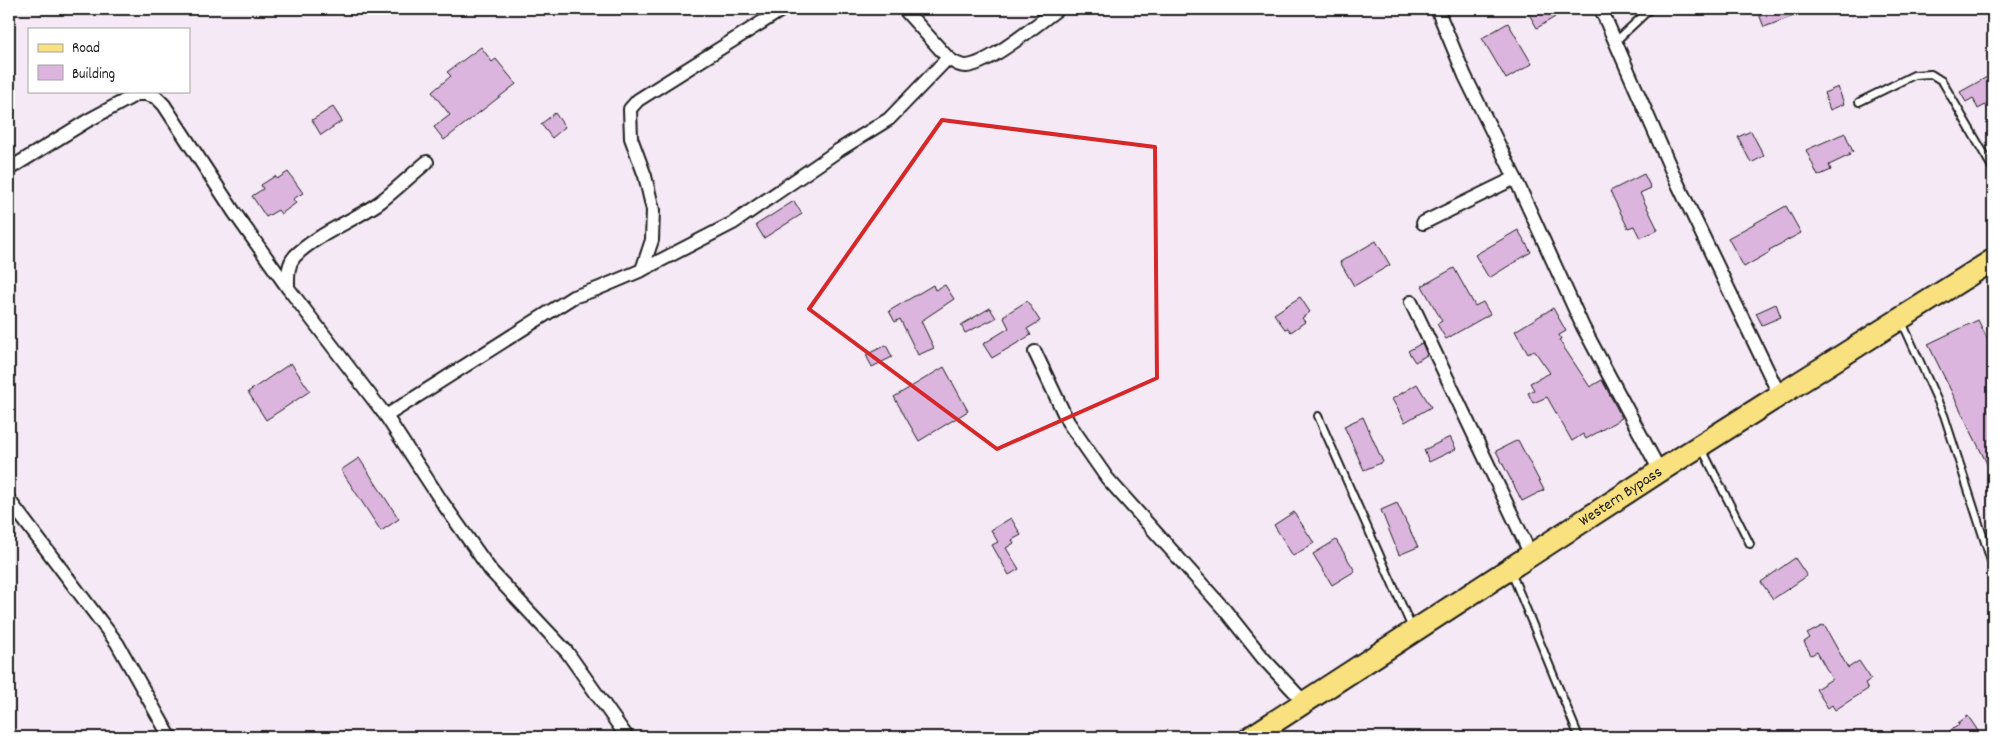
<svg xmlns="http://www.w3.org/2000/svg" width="2002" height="746" font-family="Dekko,sans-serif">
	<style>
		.building { fill: #dbb5de; stroke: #1c1c1c }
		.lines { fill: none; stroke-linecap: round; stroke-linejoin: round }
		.lane-casing { stroke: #1c1c1c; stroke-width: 10 }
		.street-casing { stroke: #1c1c1c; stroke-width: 16 }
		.primary-casing { stroke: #1c1c1c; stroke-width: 25 }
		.lane { stroke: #fff; stroke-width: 6 }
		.street { stroke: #fff; stroke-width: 12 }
		.primary { stroke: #fae180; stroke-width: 21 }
		.marked { fill: none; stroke: #d62828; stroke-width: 4; stroke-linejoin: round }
		.labels { text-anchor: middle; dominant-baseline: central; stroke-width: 5; stroke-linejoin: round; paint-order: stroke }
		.street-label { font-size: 16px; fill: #1c1c1c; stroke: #fff }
	</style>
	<rect width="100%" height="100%" fill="#f4e9f5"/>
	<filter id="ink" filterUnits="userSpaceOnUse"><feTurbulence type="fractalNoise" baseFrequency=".02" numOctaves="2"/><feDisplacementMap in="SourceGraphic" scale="10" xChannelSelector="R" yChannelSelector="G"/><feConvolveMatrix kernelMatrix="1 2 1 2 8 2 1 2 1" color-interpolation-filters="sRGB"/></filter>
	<g filter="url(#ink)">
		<g class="building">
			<polygon points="1526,9 1550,9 1555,17 1537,28"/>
			<polygon points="1757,9 1810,9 1810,10 1764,27"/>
			<polygon points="1508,23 1532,64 1506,79 1482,38"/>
			<polygon points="481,47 492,62 496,59 516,84 444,140 434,127 450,115 432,92 451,76 447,72"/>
			<polygon points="1987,77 1993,89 1993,101 1978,109 1973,98 1966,102 1960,92"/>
			<polygon points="1838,87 1844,104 1830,110 1824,93"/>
			<polygon points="333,107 342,121 321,135 312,120"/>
			<polygon points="555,113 565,127 552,138 541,124"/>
			<polygon points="1751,131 1764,156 1751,163 1738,137"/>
			<polygon points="1845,133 1853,152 1849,153 1850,155 1829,165 1831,170 1818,176 1806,150"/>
			<polygon points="288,172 303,193 293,199 296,203 281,214 278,210 266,217 252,196 263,189 261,185 275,176 277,179"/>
			<polygon points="1644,174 1651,188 1640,193 1658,230 1640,238 1634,226 1628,228 1610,191"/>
			<polygon points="794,201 802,214 764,238 756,225"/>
			<polygon points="1786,206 1801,233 1769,250 1770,252 1744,267 1728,238"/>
			<polygon points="1518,230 1531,252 1489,278 1475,255"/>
			<polygon points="1376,241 1390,265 1354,286 1340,262"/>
			<polygon points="1454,268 1475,306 1483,302 1490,314 1446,339 1437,324 1442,321 1422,286"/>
			<polygon points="933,285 935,290 945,285 954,299 921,321 934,348 918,355 900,319 895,322 889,311"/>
			<polygon points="1300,297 1310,312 1302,318 1305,322 1291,332 1288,328 1285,329 1274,314"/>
			<polygon points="1027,301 1040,321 1027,329 1031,335 992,358 983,344 1009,328 1003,316"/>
			<polygon points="1776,304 1781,317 1762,325 1756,313"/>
			<polygon points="990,308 996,318 965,333 961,325"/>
			<polygon points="1553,308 1566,331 1559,335 1561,339 1559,340 1590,387 1602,380 1622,418 1586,439 1583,434 1572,441 1547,397 1533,403 1528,393 1534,390 1530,383 1550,373 1534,350 1528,354 1515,331"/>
			<polygon points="1978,320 1993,350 1993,476 1928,344"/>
			<polygon points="1422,343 1427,355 1415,362 1408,351"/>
			<polygon points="886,345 892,357 872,367 866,355"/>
			<polygon points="291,363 310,391 266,420 248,392"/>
			<polygon points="944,367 968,411 919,441 894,397"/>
			<polygon points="1417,384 1431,407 1405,422 1392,399"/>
			<polygon points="1363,417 1383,462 1364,470 1344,426"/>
			<polygon points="1450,437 1456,449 1429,462 1424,450"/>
			<polygon points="1518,440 1544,490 1522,501 1496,451"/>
			<polygon points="359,458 399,519 381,531 341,470"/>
			<polygon points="1397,503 1418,547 1399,555 1381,510"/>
			<polygon points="1294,512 1314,543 1293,556 1274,525"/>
			<polygon points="1011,518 1021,535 1012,540 1014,543 1006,548 1019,569 1009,575 992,545 998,542 991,530"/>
			<polygon points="1336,540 1355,571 1332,585 1313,554"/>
			<polygon points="1795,558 1807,576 1773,599 1761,582"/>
			<polygon points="1824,625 1848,668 1859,661 1871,679 1865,683 1868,689 1835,710 1832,705 1828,708 1816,689 1832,679 1817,652 1811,655 1804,642 1810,638 1807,634"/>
			<polygon points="1968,716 1982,737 1940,737 1959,725 1958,723"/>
		</g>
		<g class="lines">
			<defs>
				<g id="lane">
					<polyline points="1616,41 1650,9"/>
					<polyline points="1859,102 1914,75 1931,74 1942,81 1993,169"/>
					<polyline points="1902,322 1944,415 1993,567"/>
					<polyline points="1318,416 1412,628"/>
					<polyline points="1702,449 1750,544"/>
					<polyline points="1511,572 1579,737"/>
				</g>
				<g id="street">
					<path d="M904 9 948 58C953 62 959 66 966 66 989 65 1038 23 1058 9"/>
					<polyline points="1437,9 1465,76 1515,178 1583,327 1660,471"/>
					<polyline points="1601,9 1674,176 1780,396"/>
					<path d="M427 162C411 175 396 190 380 202 355 220 317 234 295 256 287 265 288 277 288 288L386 416 442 502 491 571 567 652 627 737"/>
					<polyline points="9,169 87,121 137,94 146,94 156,97 164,105 234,212 288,288"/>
					<polyline points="1423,223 1515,178"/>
					<polyline points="642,270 652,240 653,210 645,176 631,138 630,109 638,100 783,9"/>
					<polyline points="1411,302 1531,555"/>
					<polyline points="1035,352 1068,422 1107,478 1224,609 1263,658 1305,703"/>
					<polyline points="386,416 573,297 597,289 642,270 733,223 839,150 889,119 948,58"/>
					<polyline points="9,500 117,643 170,737"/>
				</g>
				<g id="primary">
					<path id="s1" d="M1251 737 1660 471 1993 260"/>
				</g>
			</defs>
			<use href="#lane" class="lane-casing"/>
			<use href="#street" class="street-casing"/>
			<use href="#primary" class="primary-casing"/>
			<use href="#lane" class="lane"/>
			<use href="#street" class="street"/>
			<use href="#primary" class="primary"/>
		</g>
	</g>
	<path class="marked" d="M942 120 1155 147 1157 378 997 449 809 309Z"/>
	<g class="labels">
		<g class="street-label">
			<text stroke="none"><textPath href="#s1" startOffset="441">Western Bypass</textPath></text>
		</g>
	</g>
	<rect width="2002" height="746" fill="none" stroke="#fff" stroke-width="30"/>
	<rect x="15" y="15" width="1972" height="716" fill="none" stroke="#1c1c1c" stroke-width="2" filter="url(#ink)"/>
	<rect x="28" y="28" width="162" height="65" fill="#ffffff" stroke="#a4a4a4"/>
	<rect x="38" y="44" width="25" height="8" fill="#fae180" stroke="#a4a4a4"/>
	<text x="72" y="52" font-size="15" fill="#1c1c1c">Road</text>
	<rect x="38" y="65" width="25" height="15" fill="#dbb5de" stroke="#a4a4a4"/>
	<text x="72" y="78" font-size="15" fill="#1c1c1c">Building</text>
</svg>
